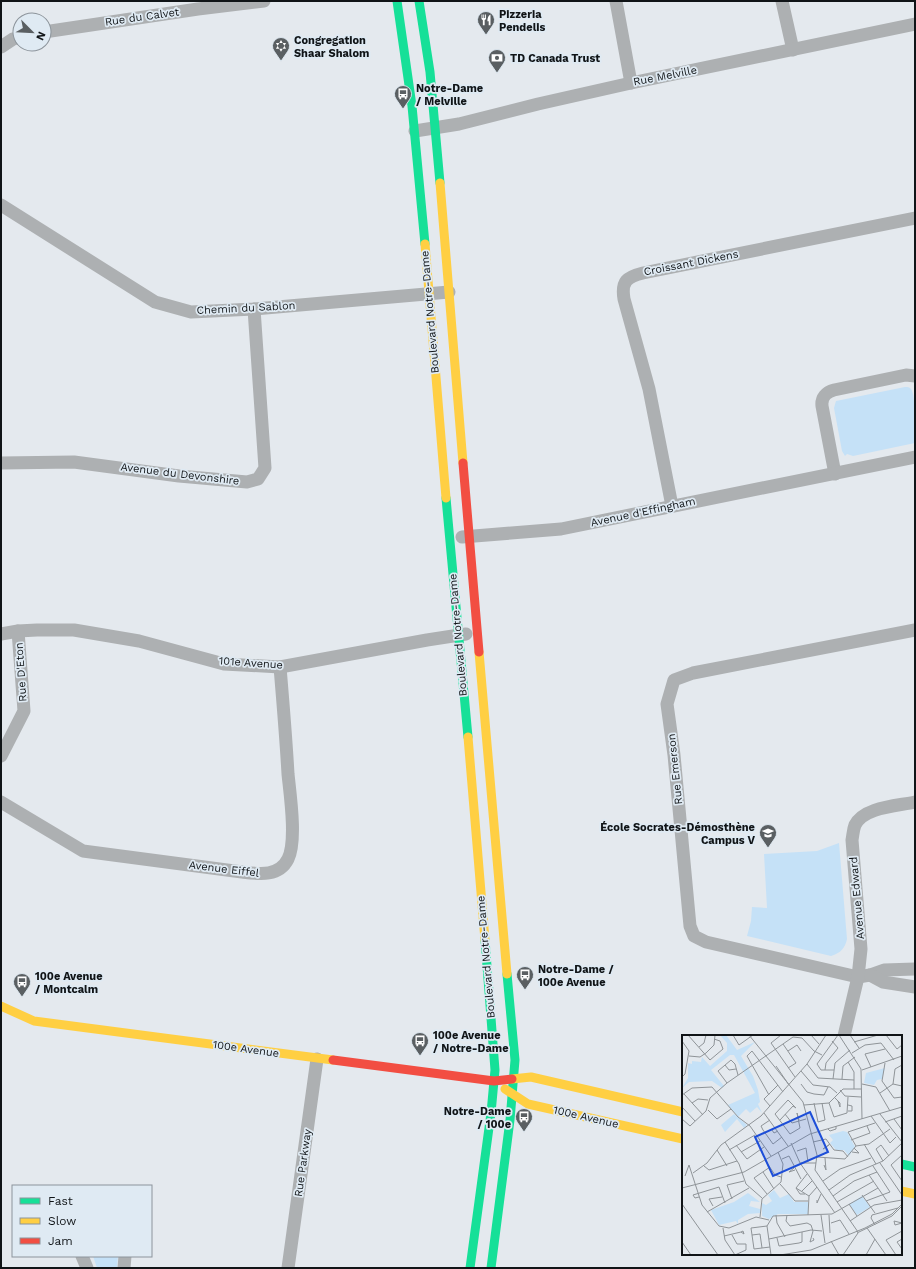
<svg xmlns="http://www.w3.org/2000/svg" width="916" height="1269" font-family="'Work Sans',sans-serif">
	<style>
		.green { fill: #c5e1f7 }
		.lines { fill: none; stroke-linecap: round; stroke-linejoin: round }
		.street { stroke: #adb0b2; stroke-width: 13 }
		.fast { stroke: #16e098; stroke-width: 9 }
		.slow { stroke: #ffcf43; stroke-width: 9 }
		.jam { stroke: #f24e42; stroke-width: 9 }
		.labels { text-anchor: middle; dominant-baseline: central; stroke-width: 3.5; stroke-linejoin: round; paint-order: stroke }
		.poi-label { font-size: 11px; font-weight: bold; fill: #101417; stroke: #dfeaf3; text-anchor: start }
		.street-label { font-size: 11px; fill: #101417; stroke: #dfeaf3 }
		.inset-road { fill: none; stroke: #8f9498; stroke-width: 1 }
		.view { fill: #1d4ed8; fill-opacity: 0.15; stroke: #1d4ed8; stroke-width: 2 }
		.inset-edge { fill: none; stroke: #101417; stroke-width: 2 }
	</style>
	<rect width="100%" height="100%" fill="#e4e9ee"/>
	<g class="green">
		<path d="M905 387C908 387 909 387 911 389 916 395 915 433 915 443L853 456 847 454 845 456 842 451 834 408 836 401Z"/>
		<path d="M839 843 847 939C845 948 841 953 831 956L747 936 751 921 752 907 767 908 764 854 817 851Z"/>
		<polygon points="93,1256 118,1256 117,1268 97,1268"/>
	</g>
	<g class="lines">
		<g class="street">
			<polyline points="616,1 631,83"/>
			<polyline points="782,1 793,50"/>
			<polyline points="44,32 198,9 264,1"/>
			<polyline points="1,47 13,39 20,37"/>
			<polyline points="415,131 459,124 538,104 631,83 915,24"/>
			<polyline points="1,205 155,302 191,312 254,309 449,292"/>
			<polyline points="1,463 74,462 179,476 247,482 258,479 265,468 254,309"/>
			<path d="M835 474 822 406C821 398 826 392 834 390L906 375 915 376"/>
			<path d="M672 506 649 389 624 299C621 281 627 277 643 273L915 218"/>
			<polyline points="462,537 561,529 915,457"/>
			<polyline points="915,630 693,673 674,680 667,704 674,755 690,926 694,936 706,942 858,977 870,975 884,970 915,969"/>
			<polyline points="1,634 18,631 37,630 74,630 139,641 224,664 280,667 427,640 466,634"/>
			<polyline points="1,756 24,711 18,631"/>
			<path d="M1 802 83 851 242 872C259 874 279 877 288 859 297 841 290 794 288 774 286 738 283 703 280 667"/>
			<polyline points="870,975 883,982 915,987"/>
			<path d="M844 1036 858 977 861 949 852 840C853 835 853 830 855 825 864 807 897 806 915 802"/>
			<polyline points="82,1256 87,1268"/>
			<polyline points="124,1268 125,1256"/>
			<polyline points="288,1268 317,1059"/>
		</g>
		<g class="fast">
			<polyline points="397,1 412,106 425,244"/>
			<polyline points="419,1 430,72 440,183"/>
			<polyline points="446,498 468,737"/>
			<polyline points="901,1164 915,1167"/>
			<polyline points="470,1268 491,1113 495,1070 485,940"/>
			<polyline points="491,1268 510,1120 515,1060 507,974"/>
		</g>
		<g class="slow">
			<polyline points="440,183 463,463"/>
			<polyline points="425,244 446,498"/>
			<polyline points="479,652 507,974"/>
			<polyline points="468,737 485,940"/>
			<polyline points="1,1006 34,1021 333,1060"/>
			<polyline points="512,1079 531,1077 683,1112"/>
			<polyline points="505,1089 528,1104 683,1139"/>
			<polyline points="901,1191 915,1194"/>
		</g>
		<g class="jam">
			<polyline points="463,463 479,652"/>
			<polyline points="333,1060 494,1081 512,1079"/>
		</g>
	</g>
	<defs>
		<symbol id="restaurant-pin" viewBox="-11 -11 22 30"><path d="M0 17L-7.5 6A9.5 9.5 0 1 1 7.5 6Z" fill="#5a5f62" stroke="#dfeaf3"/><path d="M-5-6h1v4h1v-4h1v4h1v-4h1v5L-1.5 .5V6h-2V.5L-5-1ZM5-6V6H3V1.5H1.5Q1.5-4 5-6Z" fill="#fff"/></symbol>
		<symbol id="synagogue-pin" viewBox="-11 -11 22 30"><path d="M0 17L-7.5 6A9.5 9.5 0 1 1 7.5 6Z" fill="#5a5f62" stroke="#dfeaf3"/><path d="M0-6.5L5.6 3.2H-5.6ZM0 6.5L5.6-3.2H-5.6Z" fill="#fff"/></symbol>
		<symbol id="bank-pin" viewBox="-11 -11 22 30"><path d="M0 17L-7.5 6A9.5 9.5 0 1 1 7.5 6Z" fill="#5a5f62" stroke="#dfeaf3"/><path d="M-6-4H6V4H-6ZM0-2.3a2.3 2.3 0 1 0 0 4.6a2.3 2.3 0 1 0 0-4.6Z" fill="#fff"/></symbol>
		<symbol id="bus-pin" viewBox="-11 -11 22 30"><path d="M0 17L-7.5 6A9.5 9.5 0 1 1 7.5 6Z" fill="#5a5f62" stroke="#dfeaf3"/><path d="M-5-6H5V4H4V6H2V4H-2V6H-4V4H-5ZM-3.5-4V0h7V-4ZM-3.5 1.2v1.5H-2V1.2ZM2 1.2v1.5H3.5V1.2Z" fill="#fff"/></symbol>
		<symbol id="school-pin" viewBox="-11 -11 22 30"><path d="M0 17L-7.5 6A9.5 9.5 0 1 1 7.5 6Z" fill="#5a5f62" stroke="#dfeaf3"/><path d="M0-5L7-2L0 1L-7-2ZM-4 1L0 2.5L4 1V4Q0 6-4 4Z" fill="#fff"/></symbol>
	</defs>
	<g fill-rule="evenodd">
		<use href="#restaurant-pin" x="476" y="10" width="20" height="27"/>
		<use href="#synagogue-pin" x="271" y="36" width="20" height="27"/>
		<use href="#bank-pin" x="487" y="48" width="20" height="27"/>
		<use href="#bus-pin" x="393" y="84" width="20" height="27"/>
		<use href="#school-pin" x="758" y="823" width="20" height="27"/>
		<use href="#bus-pin" x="515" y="965" width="20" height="27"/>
		<use href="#bus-pin" x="12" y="972" width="20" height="27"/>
		<use href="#bus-pin" x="410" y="1031" width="20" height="27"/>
		<use href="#bus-pin" x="514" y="1107" width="20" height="27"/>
	</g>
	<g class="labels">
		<g class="poi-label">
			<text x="499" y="14">Pizzeria<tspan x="499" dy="13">Pendelis</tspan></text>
			<text x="294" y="40">Congregation<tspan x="294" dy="13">Shaar Shalom</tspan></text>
			<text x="510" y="58">TD Canada Trust</text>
			<text x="416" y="88">Notre-Dame<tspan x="416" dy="13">/ Melville</tspan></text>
			<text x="755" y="827" text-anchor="end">École Socrates-Démosthène<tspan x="755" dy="13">Campus V</tspan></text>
			<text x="538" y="969">Notre-Dame /<tspan x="538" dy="13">100e Avenue</tspan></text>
			<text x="35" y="976">100e Avenue<tspan x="35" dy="13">/ Montcalm</tspan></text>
			<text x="433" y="1035">100e Avenue<tspan x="433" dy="13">/ Notre-Dame</tspan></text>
			<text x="511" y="1111" text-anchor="end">Notre-Dame<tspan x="511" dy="13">/ 100e</tspan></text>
		</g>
		<g class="street-label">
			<text transform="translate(142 17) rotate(-8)">Rue du Calvet</text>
			<text transform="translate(665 76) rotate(-11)">Rue Melville</text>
			<text transform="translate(691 263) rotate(-11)">Croissant Dickens</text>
			<text transform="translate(246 308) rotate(-3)">Chemin du Sablon</text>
			<text transform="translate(430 312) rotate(-95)">Boulevard Notre-Dame</text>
			<text transform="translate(180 474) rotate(7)">Avenue du Devonshire</text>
			<text transform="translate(643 512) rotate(-12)">Avenue d'Effingham</text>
			<text transform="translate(458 635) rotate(-95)">Boulevard Notre-Dame</text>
			<text transform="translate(251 663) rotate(4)">101e Avenue</text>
			<text transform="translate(21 672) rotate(-94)">Rue D'Eton</text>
			<text transform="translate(675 769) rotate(-96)">Rue Emerson</text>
			<text transform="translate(224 869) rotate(7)">Avenue Eiffel</text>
			<text transform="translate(857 898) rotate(-95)">Avenue Edward</text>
			<text transform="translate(486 957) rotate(-95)">Boulevard Notre-Dame</text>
			<text transform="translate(246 1049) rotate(8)">100e Avenue</text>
			<text transform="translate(586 1117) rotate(13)">100e Avenue</text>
			<text transform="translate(303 1163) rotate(-82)">Rue Parkway</text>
		</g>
	</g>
	<g transform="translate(682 1035)">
		<rect width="220" height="220" fill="#e4e9ee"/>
		<path d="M38 0H44L55 15 73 7 59 21 71 41 76 55 78 67 76 69 80 78 75 72 68 78 64 74 56 82 46 70 73 58 52 20H48L29 35 42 51 40 53 30 46 7 47 0 53 6 43V28L10 29V26L19 27 20 22 28 31 45 16V8ZM203 33 200 44 195 45 192 50 182 48 184 38ZM52 79 65 90 62 93 55 84 43 97 39 90ZM161 96 165 97 173 112 167 121 162 115H154L148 108 151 105 147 100ZM92 155 98 163 107 159 112 167H126V179H96L87 184 80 181V168L84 170 90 166 86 160ZM66 158 78 167 69 166 67 171 78 174V178L66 179 56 185V189L54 186 37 190 29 175 52 167ZM180 161 188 172 175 180 167 169Z" fill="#c5e1f7"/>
		<path class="inset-road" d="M6 0 28 25 41 14 38 6 32 4M51 0 57 10 71 0M67 0 121 67 135 120 133 135 176 197M99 0 89 8 113 42M129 0 137 9M157 0 179 34 180 84M168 0 177 13M204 0 215 14 220 10M0 6 7 16 3 39 0 42M172 7 196 0M101 9 114 28 106 33M17 12 22 8 24 0M106 16 115 10 119 16M170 18 183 10 199 8 212 25M7 21 18 22 24 18 32 10 33 0M166 27 172 37V54M203 28 200 46 212 63 220 62M125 29 136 43 172 45M43 30 47 35 54 34M94 31 107 50M189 32 183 19 203 14M143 35 144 28 156 13 150 6M152 35H139L135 29 156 0M180 35 220 21M119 36 131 50 148 52 155 58M151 44 153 28 168 15M160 44 161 31 173 22M45 48 36 36 49 25 53 29 56 40M119 49 125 57 132 59 142 60 146 52M180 49 194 52 208 76M211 49 213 34 220 30M158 55 163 61 179 62M198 58 211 49 220 51M2 59 21 80M0 60 10 53 30 52 56 82 68 91 89 121M87 60 65 21 70 16 101 57M152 62 158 68V72L156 66M10 68 16 64 26 65M132 68 136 87 143 85 140 68M147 68 152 82 165 78 166 62M122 70 147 68 161 54H180M88 71 82 64 96 50M111 71 114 73 106 65 93 79 108 99 118 93 115 78 117 85M0 72 13 86M26 75 35 84 49 74M166 76H170V71L166 70M82 78 106 111M103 79 110 88 124 84M198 79 220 107M189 81 208 108 214 102M0 84 8 91 24 76 28 63 45 48 111 2 120 3 132 16 140 20M212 84 220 95M88 85 79 91 81 95 91 109 100 102M98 85 111 71M203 87 220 81M93 92 90 95 92 98 96 96M146 94 148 96 154 94V91M169 105 188 98 185 91M43 107 57 129 64 149 80 163M131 107 144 104 152 115 161 116 166 122M109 108 118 128 153 178M182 109 194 129M54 110 65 124 82 112M147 110 141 114 148 109M174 111 166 97 193 88M35 115 45 131M47 115 73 100M115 116 124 113 126 127M59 117 78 106M170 117 177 118 172 113M220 120 209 130 220 146M135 122 163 124 174 111 187 109 208 94M100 124 107 121 119 144M83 125 93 140 99 142M201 126 194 114 199 110 207 121M118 128H134M198 128 220 160M142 130 144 135 143 123M22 131 27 135 55 126M112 133 107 137 113 135M81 137 92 154M11 138 25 128 39 110 79 81 125 29 144 0M187 140 205 166M3 141 7 130 20 170 37 191 47 193 74 182 87 185M141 146 158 134 189 123M98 149 113 166H126M0 153 62 137 128 99 220 72M114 153 125 139M114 153 127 161M114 153 118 159H123M147 155 168 140 201 126 220 108M120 156 130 146M85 159 72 143 88 132M180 160 193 178M151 161 172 146 195 137M17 162 13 163 11 160 37 152 43 168M50 164 45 150 62 146M135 165V168L139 159M184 166 208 157 191 131M155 167 192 146M0 169 36 220M167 169 175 181M31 171 27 164 40 162M25 177 67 153M94 180 95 188 103 202M105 180 104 186 108 191 125 188 129 190 131 196 128 207 132 205 131 203M126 180 127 161 135 152M139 180 143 208M147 180 148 198M78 182 80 164 99 147 101 129 96 117M168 186 192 170 220 165M149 188 158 185 167 199M220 188 212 186 213 190 220 188M193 190 189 183 190 180 216 173M85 191 69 193 72 214 88 212M41 193 43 205 53 220M185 193 204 220M175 198 210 181 220 171M50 200 55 209H64V215L53 220M70 200 78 199 80 213M42 201 59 197 62 199 61 196 59 197M95 203 97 211 117 208 120 207V197M87 204 129 195 140 196M220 204 215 207 220 214M149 206 157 220M0 207 9 220M89 220 85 191 91 181 150 179 196 153M98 220 129 215 183 193 210 179 220 169M161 220 176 198M184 220 193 204M214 220 204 205 220 196"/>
		<path class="view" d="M128 77 146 117 91 141 73 102Z"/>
		<rect width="220" height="220" class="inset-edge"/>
	</g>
	<rect width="916" height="1269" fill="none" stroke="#101417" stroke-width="4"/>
	<rect x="12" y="1185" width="140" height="72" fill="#dfeaf3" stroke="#8c949b"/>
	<rect x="20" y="1198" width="20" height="6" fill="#16e098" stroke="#8c949b"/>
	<text x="48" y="1205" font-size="12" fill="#101417">Fast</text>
	<rect x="20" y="1218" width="20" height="6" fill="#ffcf43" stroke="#8c949b"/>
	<text x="48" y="1225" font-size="12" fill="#101417">Slow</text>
	<rect x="20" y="1238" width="20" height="6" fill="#f24e42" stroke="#8c949b"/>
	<text x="48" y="1245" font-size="12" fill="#101417">Jam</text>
	<g transform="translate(32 32) rotate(114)"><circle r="19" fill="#dfeaf3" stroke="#8c949b"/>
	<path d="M0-3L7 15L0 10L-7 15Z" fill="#5a5f62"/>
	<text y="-6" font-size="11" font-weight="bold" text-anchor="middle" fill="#101417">N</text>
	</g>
</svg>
